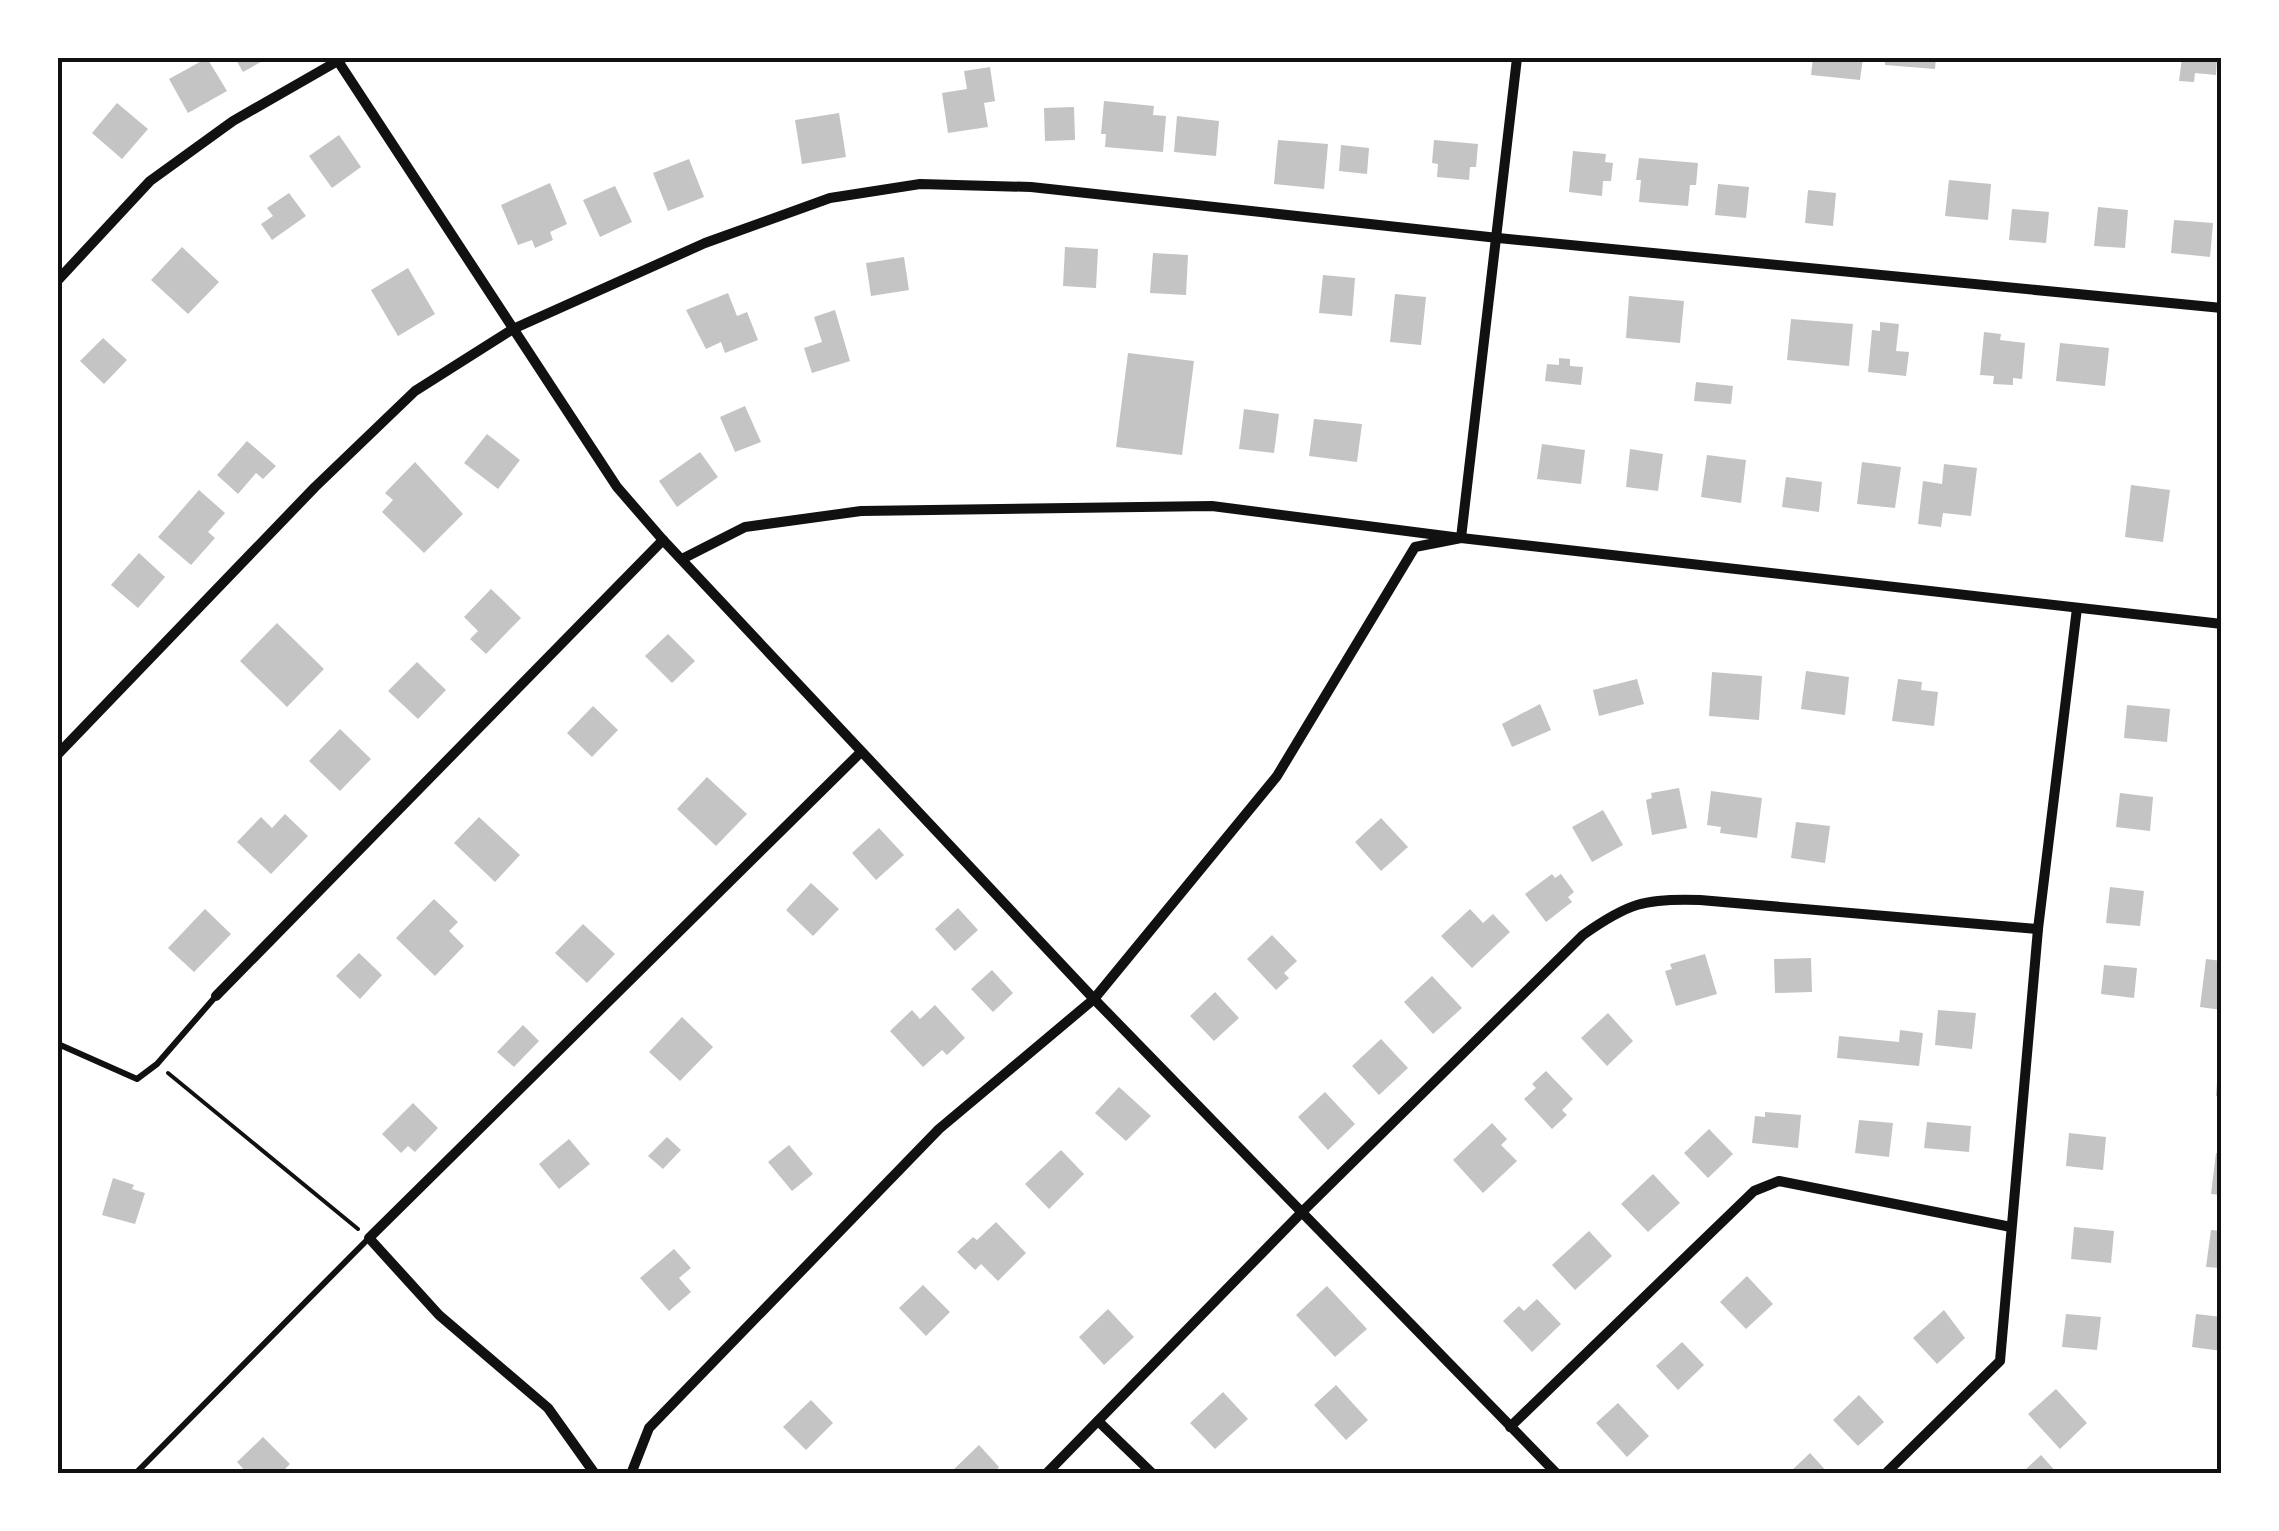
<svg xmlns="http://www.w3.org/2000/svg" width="2279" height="1531" font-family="'Fira Sans Condensed',sans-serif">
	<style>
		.building { fill: #c4c4c4 }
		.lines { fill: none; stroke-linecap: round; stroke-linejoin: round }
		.path { stroke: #111; stroke-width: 4 }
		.service { stroke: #111; stroke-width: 6 }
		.minor { stroke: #111; stroke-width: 10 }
		.neatline { fill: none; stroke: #111; stroke-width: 4 }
	</style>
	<rect width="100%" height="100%" fill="#fff"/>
	<g class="building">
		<polygon points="207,58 227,91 188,113 169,79"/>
		<polygon points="235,58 268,58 243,72"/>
		<polygon points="1813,58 1863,58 1860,80 1811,75"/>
		<polygon points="1885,58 1936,58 1935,69 1885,65"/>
		<polygon points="2182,58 2217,58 2216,75 2195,73 2194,82 2179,81"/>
		<polygon points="990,67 995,101 984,103 988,127 948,133 942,93 967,89 964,71"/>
		<polygon points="1104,101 1154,106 1153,115 1166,116 1163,152 1105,147 1106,134 1101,134"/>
		<polygon points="117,103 148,129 122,159 92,133"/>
		<polygon points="1074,107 1075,140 1045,141 1044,108"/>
		<polygon points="839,113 846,157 802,164 795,120"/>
		<polygon points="1177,116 1219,121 1216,156 1174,152"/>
		<polygon points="339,135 361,167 332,188 309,156"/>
		<polygon points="1278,140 1328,144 1324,189 1274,184"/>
		<polygon points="1434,140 1478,144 1476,167 1470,167 1469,180 1437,177 1438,164 1432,163"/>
		<polygon points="1341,145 1369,148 1367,174 1339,171"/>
		<polygon points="1573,151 1606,154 1605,162 1613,163 1611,181 1603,181 1602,196 1569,192"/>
		<polygon points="1639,158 1698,163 1696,185 1690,185 1688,206 1639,202 1641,180 1636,180"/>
		<polygon points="689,159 704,197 668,211 653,173"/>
		<polygon points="1949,180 1991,184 1988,220 1945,216"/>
		<polygon points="550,183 567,224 550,232 553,240 535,248 532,240 518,245 501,205"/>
		<polygon points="1718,184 1749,187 1746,218 1715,215"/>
		<polygon points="615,186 632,222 600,237 583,200"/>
		<polygon points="1808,190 1836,193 1833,226 1805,223"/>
		<polygon points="289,193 306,216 272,240 261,224 273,216 267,208"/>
		<polygon points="2098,207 2128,210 2125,248 2094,246"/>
		<polygon points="2012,209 2049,212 2046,243 2009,240"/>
		<polygon points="2174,220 2213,223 2210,257 2171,253"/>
		<polygon points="182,247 219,282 188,314 151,280"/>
		<polygon points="1065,247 1098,249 1096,288 1063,286"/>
		<polygon points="1153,253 1188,255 1186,295 1150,293"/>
		<polygon points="904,257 909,290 871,296 866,263"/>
		<polygon points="408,268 435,314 398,336 371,290"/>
		<polygon points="1323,275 1355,278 1352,316 1319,313"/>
		<polygon points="728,293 737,316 747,312 758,340 725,353 721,342 706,349 686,310"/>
		<polygon points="1395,294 1426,297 1421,345 1390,342"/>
		<polygon points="1629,296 1684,301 1680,343 1626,338"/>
		<polygon points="835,310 850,361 812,373 804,348 822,342 814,317"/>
		<polygon points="1791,319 1853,324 1849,366 1787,360"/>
		<polygon points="1880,322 1899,324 1896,351 1909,352 1906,376 1868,372 1872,330 1880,331"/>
		<polygon points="1984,332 2001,334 2000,340 2025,343 2022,379 2013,378 2013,385 1993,384 1994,376 1980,375"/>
		<polygon points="103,338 127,360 104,384 80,361"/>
		<polygon points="2060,343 2109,348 2105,386 2056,381"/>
		<polygon points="1128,353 1194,361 1182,455 1116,447"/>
		<polygon points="1559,358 1570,359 1570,366 1583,367 1581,385 1545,381 1547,364 1559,365"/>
		<polygon points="1696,382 1733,386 1731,404 1694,401"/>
		<polygon points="745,406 761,442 735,452 720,417"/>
		<polygon points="1244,409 1279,414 1274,453 1239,449"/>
		<polygon points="1314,419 1362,424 1357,462 1309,456"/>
		<polygon points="487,434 520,460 498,489 464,463"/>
		<polygon points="247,441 276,466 263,479 256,473 238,494 217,475"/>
		<polygon points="1542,444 1585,450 1581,484 1537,479"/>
		<polygon points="1630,449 1663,454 1658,491 1626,487"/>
		<polygon points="700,452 718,477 677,507 659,481"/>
		<polygon points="1707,455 1746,460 1741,503 1701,497"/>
		<polygon points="415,462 463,514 424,553 382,512 393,500 385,493"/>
		<polygon points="1862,462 1901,467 1895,508 1857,504"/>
		<polygon points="1944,464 1977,468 1971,516 1943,513 1941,527 1918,524 1923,481 1942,484"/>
		<polygon points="1786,477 1822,482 1819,512 1782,507"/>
		<polygon points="2131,485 2170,490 2163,542 2125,537"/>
		<polygon points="199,490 225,513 208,532 215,538 191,565 158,537"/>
		<polygon points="139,553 165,577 138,608 111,585"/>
		<polygon points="491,589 521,618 486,654 470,639 478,631 464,617"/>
		<polygon points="277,623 324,669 287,707 240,661"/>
		<polygon points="668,634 695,661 672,683 645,656"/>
		<polygon points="417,662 446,690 418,719 388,691"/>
		<polygon points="1806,671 1849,677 1845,715 1801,709"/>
		<polygon points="1712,672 1762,676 1759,720 1709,716"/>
		<polygon points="1637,679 1644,704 1599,716 1593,690"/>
		<polygon points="1898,679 1922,682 1921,690 1938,692 1934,726 1892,721"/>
		<polygon points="1540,704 1551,730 1512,747 1502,724"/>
		<polygon points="2127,705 2170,709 2167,742 2124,738"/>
		<polygon points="593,706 618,730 592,757 567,733"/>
		<polygon points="340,729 371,759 340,791 309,761"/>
		<polygon points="707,777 747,814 716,846 677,809"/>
		<polygon points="1679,788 1687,828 1652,835 1646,800 1652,798 1651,793"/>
		<polygon points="1711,791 1762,798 1757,838 1720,833 1721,827 1707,825"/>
		<polygon points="2120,793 2153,797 2150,831 2116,827"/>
		<polygon points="1603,810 1623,845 1592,862 1572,827"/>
		<polygon points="285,814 308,836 271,874 237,842 261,817 272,828"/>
		<polygon points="479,817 520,855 495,882 454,843"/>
		<polygon points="1381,818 1408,847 1381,871 1355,842"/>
		<polygon points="1796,822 1830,826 1825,863 1791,858"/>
		<polygon points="879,828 904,855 876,880 852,853"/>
		<polygon points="1552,874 1555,878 1561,874 1574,892 1568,897 1572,902 1546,922 1525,894"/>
		<polygon points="811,883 839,909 813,936 786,910"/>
		<polygon points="2110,887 2144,891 2140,926 2106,923"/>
		<polygon points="434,899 458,922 449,931 464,946 435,976 396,938"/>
		<polygon points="958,908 978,930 955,951 935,929"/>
		<polygon points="205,909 231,934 194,972 168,948"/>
		<polygon points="1470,909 1483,923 1493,914 1510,932 1472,968 1441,936"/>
		<polygon points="583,924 615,954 587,983 555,953"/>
		<polygon points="1272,935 1297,961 1284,973 1289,978 1276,990 1247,959"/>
		<polygon points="359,953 382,975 360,999 336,976"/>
		<polygon points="1705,954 1717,994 1676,1006 1665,971 1672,969 1670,964"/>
		<polygon points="1811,958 1812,992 1775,993 1774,959"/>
		<polygon points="2206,959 2222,961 2222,1010 2200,1007"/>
		<polygon points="2104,965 2137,968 2134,998 2101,994"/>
		<polygon points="992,970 1013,993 993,1012 971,989"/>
		<polygon points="1432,976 1462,1008 1433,1034 1404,1002"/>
		<polygon points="1215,992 1239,1018 1214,1041 1190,1016"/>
		<polygon points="935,1005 965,1038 947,1055 942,1050 923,1067 890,1031 912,1010 920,1019"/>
		<polygon points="1938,1010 1976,1013 1972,1049 1935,1045"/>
		<polygon points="1608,1013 1633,1041 1607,1066 1581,1038"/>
		<polygon points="682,1017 713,1047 680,1081 649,1052"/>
		<polygon points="523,1025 539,1041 514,1067 497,1052"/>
		<polygon points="1900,1030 1923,1033 1919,1066 1837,1058 1839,1036 1899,1042"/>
		<polygon points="1381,1039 1408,1068 1379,1095 1352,1066"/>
		<polygon points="2219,1054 2222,1054 2222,1096 2216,1096"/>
		<polygon points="1546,1071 1573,1099 1562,1110 1567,1115 1552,1129 1524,1099 1536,1088 1532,1084"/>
		<polygon points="1119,1087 1151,1116 1126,1141 1095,1113"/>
		<polygon points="1325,1092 1355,1124 1328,1150 1298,1117"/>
		<polygon points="413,1103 438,1128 415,1152 408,1146 401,1153 382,1134"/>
		<polygon points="1765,1112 1801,1115 1798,1148 1752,1143 1755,1116 1765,1117"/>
		<polygon points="1859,1120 1893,1123 1889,1157 1855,1153"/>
		<polygon points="1927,1122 1971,1126 1969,1152 1924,1148"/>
		<polygon points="1492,1123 1507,1139 1501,1145 1517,1161 1483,1193 1453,1160"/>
		<polygon points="1709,1129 1733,1154 1708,1178 1684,1153"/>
		<polygon points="2069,1133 2106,1137 2103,1170 2066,1166"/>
		<polygon points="667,1137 681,1150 663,1169 648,1156"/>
		<polygon points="569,1139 590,1164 559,1189 539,1164"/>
		<polygon points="789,1145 813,1174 792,1191 768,1162"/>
		<polygon points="1061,1150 1084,1174 1049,1209 1025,1184"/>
		<polygon points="2216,1153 2222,1154 2222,1195 2211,1194"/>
		<polygon points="1653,1174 1680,1203 1648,1232 1621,1204"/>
		<polygon points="113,1178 134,1185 132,1189 145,1193 135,1224 102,1215"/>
		<polygon points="996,1222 1026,1253 998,1281 981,1264 975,1270 957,1252 973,1237 977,1240"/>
		<polygon points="2074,1227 2114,1231 2111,1263 2071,1259"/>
		<polygon points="2211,1230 2222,1231 2222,1268 2206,1267"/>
		<polygon points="1589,1231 1612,1256 1575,1290 1552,1265"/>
		<polygon points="674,1249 691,1268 679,1278 691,1292 669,1311 640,1278"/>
		<polygon points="1747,1276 1773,1304 1746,1329 1720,1302"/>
		<polygon points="923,1285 950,1312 926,1336 899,1308"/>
		<polygon points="1327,1286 1367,1329 1335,1357 1296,1315"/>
		<polygon points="1537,1299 1561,1324 1532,1352 1503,1321 1519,1306 1524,1311"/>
		<polygon points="1108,1309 1134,1337 1104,1365 1079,1337"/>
		<polygon points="1944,1310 1965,1338 1937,1364 1913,1338"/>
		<polygon points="2066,1314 2101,1317 2097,1350 2062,1347"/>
		<polygon points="2196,1314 2222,1317 2222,1351 2192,1347"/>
		<polygon points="1682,1342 1704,1365 1678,1390 1656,1366"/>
		<polygon points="1336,1385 1368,1420 1346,1440 1314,1405"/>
		<polygon points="2056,1389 2087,1423 2060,1449 2028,1414"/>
		<polygon points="1223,1392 1248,1419 1215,1449 1190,1423"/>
		<polygon points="1859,1395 1884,1422 1858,1446 1833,1420"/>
		<polygon points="811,1400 833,1423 806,1450 783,1427"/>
		<polygon points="1618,1403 1649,1436 1627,1457 1596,1423"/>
		<polygon points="263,1437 290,1464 280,1474 248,1474 237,1462"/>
		<polygon points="979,1445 999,1467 993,1474 949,1474"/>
		<polygon points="1810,1453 1829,1474 1788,1474"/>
		<polygon points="2041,1455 2058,1474 2030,1474 2026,1469"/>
	</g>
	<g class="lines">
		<polyline class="path" points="168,1073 358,1229"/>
		<g class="service">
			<polyline points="58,1044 137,1079 157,1064 216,996"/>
			<polyline points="135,1474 369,1238"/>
		</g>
		<g class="minor">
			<polyline points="336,58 617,487 663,540 1094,999 1557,1474"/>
			<polyline points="58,280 150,181 233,121 343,58"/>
			<polyline points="682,559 745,527 861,511 1212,506 1461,538 2222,624"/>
			<polyline points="58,754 315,487 415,391 513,329 705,243 830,198 920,184 1031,187 1498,238 2222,308"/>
			<polyline points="216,996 663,540"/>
			<polyline points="1098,1421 1153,1474"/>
			<polyline points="1510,1427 1754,1191 1779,1181 2011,1227"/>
			<polyline points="595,1474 548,1408 439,1315 369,1238 861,752"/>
			<polyline points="631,1474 649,1428 939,1129 1094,999 1277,776 1415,547 1461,538 1517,58"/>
			<path d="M1046 1474 1303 1211 1583 935C1628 903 1645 898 1700 900L2038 929"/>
			<polyline points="1885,1474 2000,1361 2038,929 2077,608"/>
		</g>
	</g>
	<rect width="2279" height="1531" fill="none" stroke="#ffffff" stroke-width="120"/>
	<rect x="60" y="60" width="2159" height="1411" class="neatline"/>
</svg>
